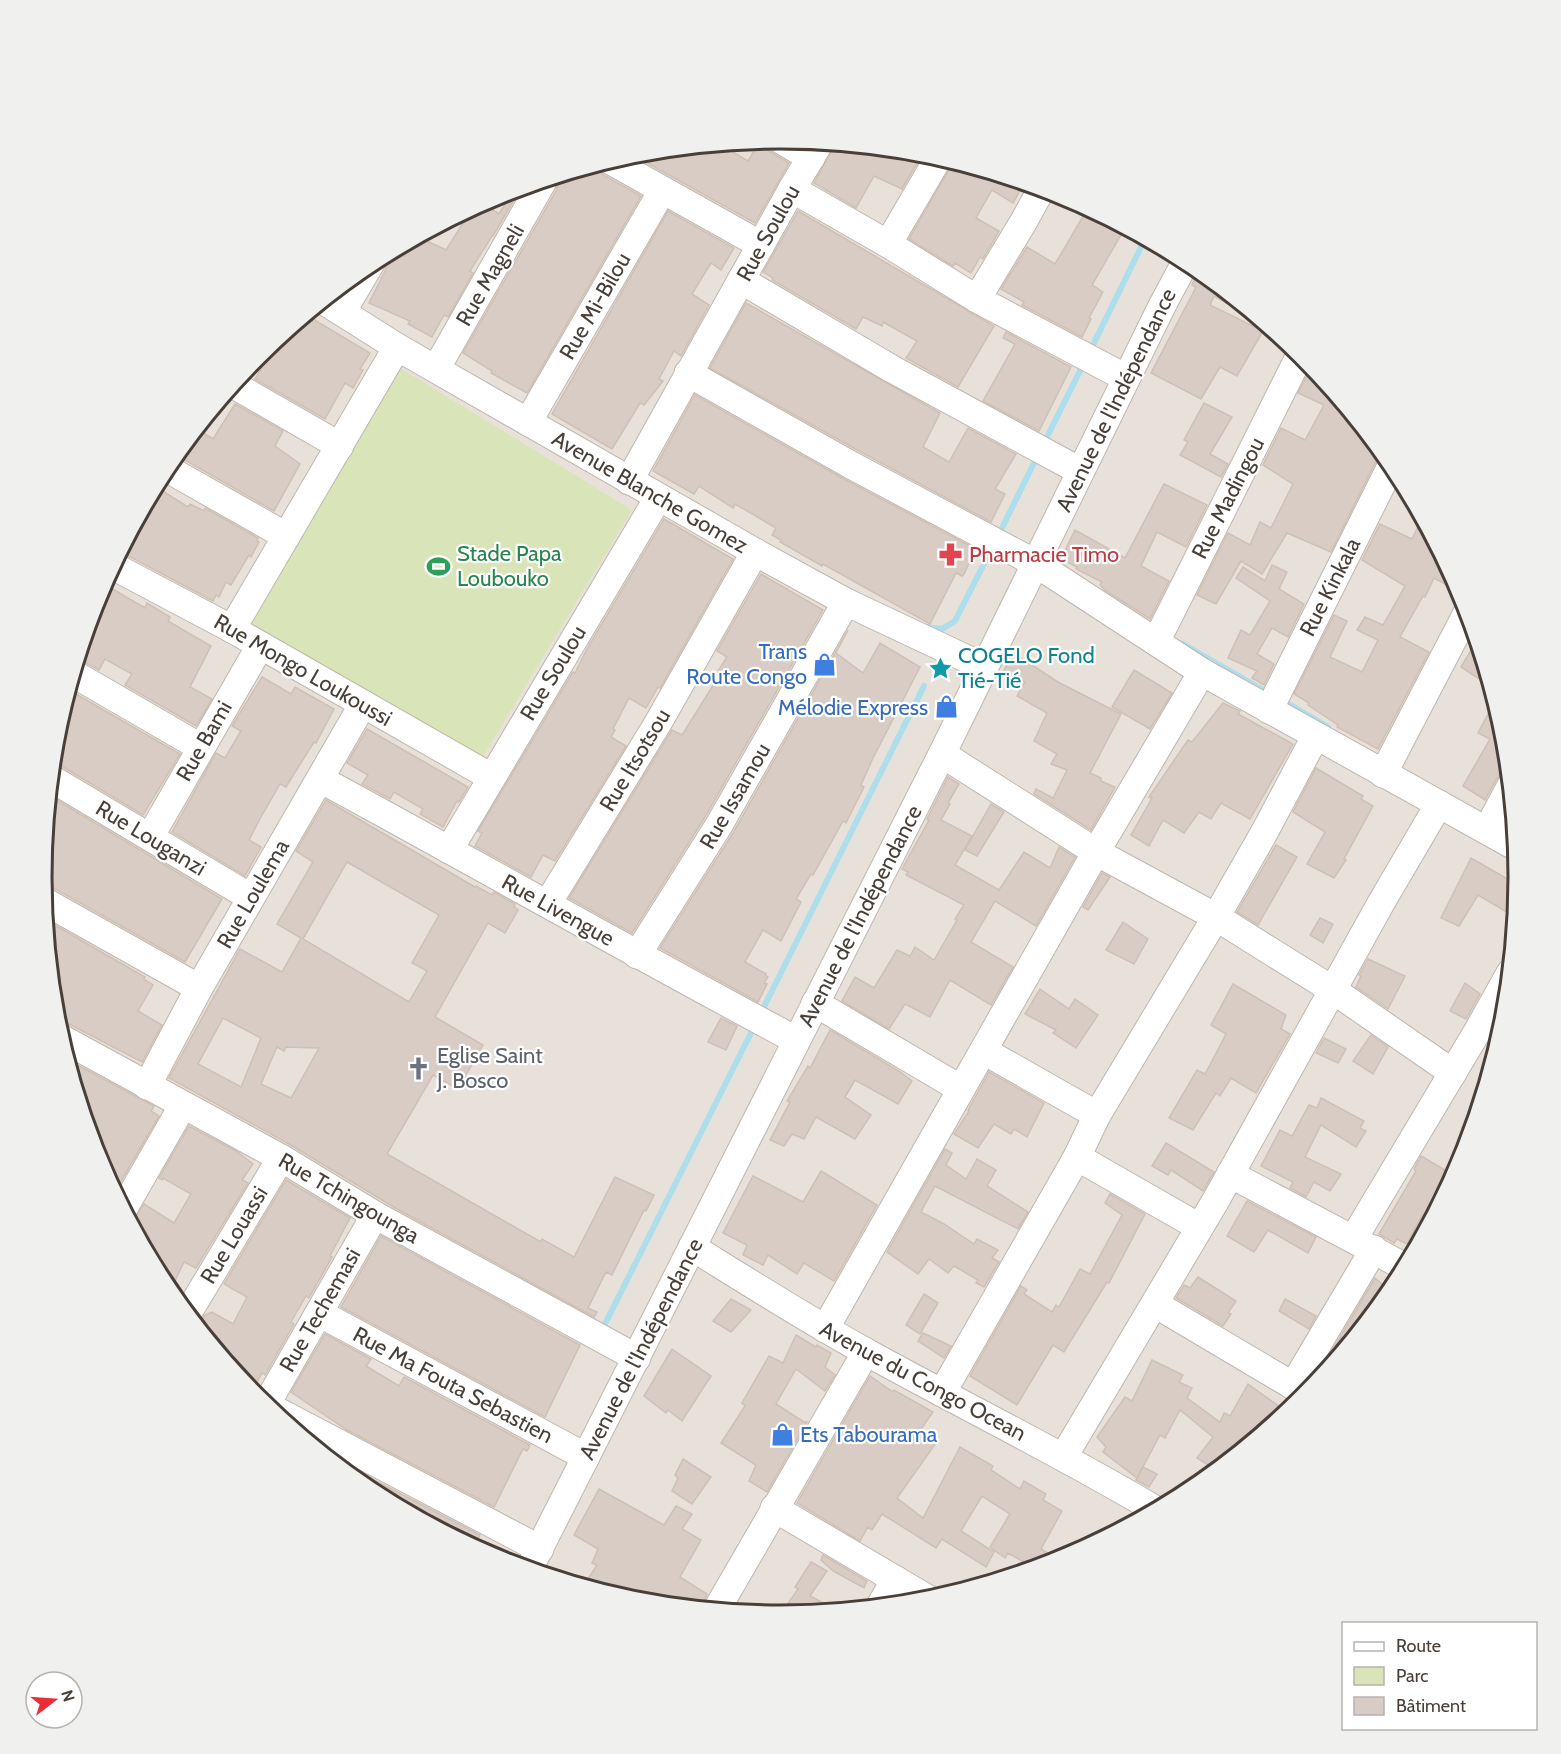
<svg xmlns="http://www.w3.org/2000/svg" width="1561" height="1754" font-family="Cabin,sans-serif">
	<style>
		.residential { fill: #e8e1da }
		.green { fill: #d9e4b8 }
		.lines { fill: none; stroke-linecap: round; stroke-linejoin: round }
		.stream { stroke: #addeeb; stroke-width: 6 }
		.building { fill: #d8ccc4; stroke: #cfc0b5; stroke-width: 1.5; fill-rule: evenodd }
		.minor-casing { stroke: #bfb6ae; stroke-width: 29 }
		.minor { stroke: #fff; stroke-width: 27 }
		.labels { text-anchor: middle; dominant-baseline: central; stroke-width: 4.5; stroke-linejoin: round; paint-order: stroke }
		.street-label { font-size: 22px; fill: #483f39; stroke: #fff }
		.leisure-label { font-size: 22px; fill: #27864d; stroke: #fff; text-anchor: start }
		.health-label { font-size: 22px; fill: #be3a42; stroke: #fff; text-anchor: start }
		.shop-label { font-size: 22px; fill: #366cbe; stroke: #fff; text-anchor: end }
		.culture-label { font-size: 22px; fill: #0d838f; stroke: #fff; text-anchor: start }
		.worship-label { font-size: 22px; fill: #5b616d; stroke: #fff; text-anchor: start }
		.rim { fill: none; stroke: #483f39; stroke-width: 3 }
	</style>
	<rect width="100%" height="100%" fill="#f4f0eb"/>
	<circle class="residential" cx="781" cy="877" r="736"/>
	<polygon class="green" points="400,368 632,510 481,760 247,622"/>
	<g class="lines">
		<g class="stream">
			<polyline points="1090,351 1145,239"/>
			<polyline points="1043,445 1084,363"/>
			<polyline points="998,536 1037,457"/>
			<polyline points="926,627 942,629 955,621 992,548"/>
			<polyline points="1183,644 1270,694"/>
			<polyline points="1282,700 1328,727"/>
			<polyline points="761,1013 924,686"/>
			<polyline points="601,1332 755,1025"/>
		</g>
	</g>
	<g class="building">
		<polygon points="764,140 766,147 770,152 789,163 755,223 631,154 721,145 748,161 760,141"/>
		<polygon points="835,144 916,152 923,153 902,189 874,176 856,208 814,183"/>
		<polygon points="954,161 1024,183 1013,203 992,190 976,218 999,231 983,259 980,257 971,273 955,263 953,266 909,239"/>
		<polygon points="596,165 603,175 641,196 527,393 491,373 492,371 463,353 557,189 558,177"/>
		<polygon points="521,188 493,236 492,236 470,271 473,273 448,317 444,315 432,337 408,324 410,321 369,303 385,271 391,252 394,250 404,256 411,241 419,237 446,250 465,220 458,216 482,203 499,214 514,190"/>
		<polygon points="1092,210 1125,228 1092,285 1103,292 1089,318 1091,319 1082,337 1022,305 1024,302 1001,289 1027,247 1055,264 1085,213 1090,216"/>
		<polygon points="668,211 734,248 721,270 711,263 692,294 709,305 681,356 674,351 659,379 663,381 644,405 640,403 612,449 552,414"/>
		<polygon points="798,211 994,326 958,387 906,358 917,341 883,322 882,326 863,317 856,329 772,280 773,278 763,272"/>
		<polygon points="1199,270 1235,299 1230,305 1214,296 1210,305 1263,331 1237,376 1220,367 1201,399 1151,373 1192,295 1196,287 1192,285"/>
		<polygon points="746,303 940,413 923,447 949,462 968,428 1016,454 995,489 1005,494 991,522 859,451 710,368"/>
		<polygon points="303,318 312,322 313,319 370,353 360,369 363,370 353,388 345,383 325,419 255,379 273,348 269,346"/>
		<polygon points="1006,332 1071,367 1039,431 983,401 1015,344 1003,338"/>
		<polygon points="1312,366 1382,452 1378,457 1331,552 1287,533 1262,574 1241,561 1216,604 1197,595 1228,533 1250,545 1260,522 1271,528 1293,484 1263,465 1281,428 1305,440 1324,405 1298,393"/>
		<polygon points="695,395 844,479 976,549 964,574 962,576 956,573 930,624 823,564 822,566 780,542 781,540 772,535 776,528 735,504 733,508 699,486 694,494 653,471"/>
		<polygon points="1204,403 1232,417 1210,454 1228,464 1221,477 1180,455 1188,442 1184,440"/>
		<polygon points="235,404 283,431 275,446 300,464 274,511 176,455 197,429 213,439"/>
		<polygon points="1164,484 1207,505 1186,547 1157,532 1141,566 1169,581 1150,619 1106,591 1100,585 1102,582 1076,569 1077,567 1061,559 1075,530 1125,558"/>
		<polygon points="156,487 188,507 190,504 204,511 205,508 258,538 257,541 259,542 251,557 249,555 231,585 226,582 219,597 216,595 213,601 121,552"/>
		<polygon points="1422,518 1463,594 1434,578 1425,597 1423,596 1405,628 1400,637 1429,652 1378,749 1337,727 1338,725 1308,705 1309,703 1294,694 1334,615 1347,621 1330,657 1362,672 1378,640 1357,630 1365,617 1383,625 1405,586 1362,560 1380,524 1412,539"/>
		<polygon points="664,519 733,559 660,688 658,687 646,708 629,698 613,729 615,730 611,737 626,746 555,861 543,855 531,877 475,846 482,833 478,831 573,672 575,673 588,647"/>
		<polygon points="1272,565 1287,572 1279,589 1304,604 1288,637 1272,628 1257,654 1274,664 1264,685 1252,678 1257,671 1228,658 1241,630 1250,635 1270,601 1236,578 1243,567 1265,581"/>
		<polygon points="761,574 823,610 705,817 632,933 569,898 672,730 682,735 714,684 711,682 727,657 717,651"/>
		<polygon points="104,584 145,608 147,603 170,617 168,621 211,646 190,687 212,699 196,726 125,685 132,674 105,659 99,670 79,659 98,594"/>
		<polygon points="848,630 836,653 863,673 880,643 920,667 873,758 861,785 864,787 846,823 843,821 813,875 811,874 796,899 801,902 781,941 763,930 745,962 766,974 765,975 768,977 764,983 767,984 758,1002 660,948 733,833"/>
		<polygon points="1477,640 1486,671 1490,686 1461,667"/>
		<polygon points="1014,653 1058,682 1121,714 1090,773 1101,778 1101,781 1115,787 1091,830 1034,794 1036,789 1053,798 1067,770 1051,764 1057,754 1034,741 1047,713 1017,696 1025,682 1004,670"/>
		<polygon points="1134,670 1172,693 1150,729 1112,707"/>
		<polygon points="262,677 291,694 295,687 334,709 316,743 314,742 286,787 280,784 261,817 249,840 261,847 245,876 172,832 216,753 225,758 241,731 232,726"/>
		<polygon points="69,690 180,754 143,815 60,765 53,763 55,747 65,727 63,728 58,726"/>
		<polygon points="1495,701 1505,733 1508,764 1496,780 1485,800 1463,786 1490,739 1478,733"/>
		<polygon points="1223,703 1240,711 1238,714 1293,744 1250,819 1221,803 1211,819 1199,812 1184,833 1163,820 1149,846 1131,835 1152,798 1149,797 1188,740 1192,742"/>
		<polygon points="367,729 468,787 459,802 457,801 443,827 420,814 423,809 394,792 390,799 362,784 368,775 347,763"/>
		<polygon points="1316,768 1363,796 1361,799 1373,806 1344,859 1346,860 1334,878 1307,864 1325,832 1293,812"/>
		<polygon points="948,777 959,784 948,803 950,804 941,820 972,836 955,865 999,890 1024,852 1050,868 1059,847 1075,857 1036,926 995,901 971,942 1013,967 991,1005 950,980 930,1017 905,1004 889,1029 842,1001 855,977 874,988 897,950 910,956 915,947 934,960 957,920 955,919 964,905 906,875 908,872 902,869 929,820 927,819"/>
		<polygon points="50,796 222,899 185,962 52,887 43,885 42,876"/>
		<path d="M326 800 475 887 476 886 492 895 494 892 515 904 514 907 518 910 505 933 488 923 435 1017 483 1045 458 1089 433 1075 387 1154 541 1242 542 1239 574 1257 615 1177 654 1195 646 1211 644 1210 612 1275 606 1272 588 1308 597 1312 594 1317 397 1209 289 1144 169 1078 240 949 282 972 301 938 277 924 313 862 296 851ZM347 862 439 915 412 963 427 971 409 1002 303 939ZM223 1018 261 1038 241 1087 198 1064ZM277 1047 284 1051 286 1047 319 1048 291 1098 261 1084Z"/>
		<polygon points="991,804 1004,812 977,856 965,850"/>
		<polygon points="1276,845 1297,857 1258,925 1237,912"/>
		<polygon points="1471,858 1518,885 1515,917 1478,895 1459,926 1441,918"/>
		<polygon points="1102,873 1110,877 1088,910 1083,907"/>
		<polygon points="1320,918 1333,924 1323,943 1310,935"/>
		<polygon points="46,920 145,977 144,979 153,985 138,1011 162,1025 142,1062 69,1024 57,1023"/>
		<polygon points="1123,922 1148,939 1134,964 1106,950"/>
		<polygon points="1368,959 1405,976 1388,1009 1356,987 1361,976 1359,975"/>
		<polygon points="1465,983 1480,994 1466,1019 1450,1011"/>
		<polygon points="1233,984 1286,1015 1281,1029 1290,1034 1256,1093 1231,1078 1220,1096 1216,1093 1193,1130 1169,1118 1197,1070 1205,1074 1226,1034 1211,1025"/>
		<polygon points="1040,989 1069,1009 1075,999 1098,1015 1076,1048 1053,1033 1056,1030 1025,1014"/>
		<polygon points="721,1018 737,1026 726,1050 708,1042"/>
		<polygon points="830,1030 899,1071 912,1081 898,1104 855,1080 845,1097 871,1115 855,1139 816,1117 804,1139 792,1134 784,1146 770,1140 790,1102 787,1101 808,1066 810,1068"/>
		<polygon points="1371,1035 1388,1047 1373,1074 1353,1061"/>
		<polygon points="1324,1038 1346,1049 1338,1063 1316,1053"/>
		<polygon points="68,1060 154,1106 151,1111 159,1116 116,1190 98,1159"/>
		<polygon points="989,1072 1044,1103 1027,1137 1014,1129 1011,1134 994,1124 978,1148 954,1134 969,1111 968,1110"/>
		<polygon points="1321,1098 1364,1121 1360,1128 1366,1131 1356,1147 1321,1125 1305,1157 1341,1174 1330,1191 1314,1182 1306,1197 1290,1188 1293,1182 1261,1166 1280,1130 1292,1136 1309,1105 1317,1108"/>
		<polygon points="189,1126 236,1151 253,1164 242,1180 248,1183 196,1268 184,1262 170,1291 131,1222 144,1204 174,1223 191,1194 163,1178 162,1180 159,1178"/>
		<polygon points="1166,1143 1214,1172 1203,1191 1171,1170 1168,1175 1152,1166"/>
		<polygon points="945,1149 952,1153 946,1165 966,1179 977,1159 996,1170 987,1186 1028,1212 1018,1229 935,1186 921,1212 944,1224 974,1244 977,1239 998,1250 992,1258 999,1262 984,1287 976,1283 978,1280 954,1266 948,1273 929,1259 918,1274 887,1252"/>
		<polygon points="1421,1156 1450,1173 1447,1177 1452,1180 1432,1218 1423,1214 1407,1244 1397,1239 1394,1243 1379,1234 1416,1171 1414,1169"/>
		<polygon points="821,1171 877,1205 834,1281 804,1263 797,1274 768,1255 763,1265 743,1255 747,1245 723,1233 753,1176 803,1202"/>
		<polygon points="286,1180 350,1218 330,1256 332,1257 309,1298 306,1296 291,1322 294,1324 265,1375 262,1373 252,1391 198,1325 205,1315 212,1312 233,1324 247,1297 224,1284"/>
		<polygon points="1110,1194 1145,1214 1109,1283 1107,1282 1064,1352 1053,1345 1017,1405 970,1376 1021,1286 1027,1290 1024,1294 1052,1312 1056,1305 1059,1307 1080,1269 1090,1274 1122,1215 1105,1203"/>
		<polygon points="1247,1201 1316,1237 1308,1253 1268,1230 1254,1252 1227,1236"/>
		<polygon points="381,1236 580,1345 545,1417 341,1307"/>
		<polygon points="1198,1277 1236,1301 1228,1313 1231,1314 1223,1326 1176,1298 1184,1285 1190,1288"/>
		<polygon points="1375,1278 1391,1291 1317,1382 1315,1380"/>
		<polygon points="924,1294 938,1303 920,1334 906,1325"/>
		<polygon points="731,1299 751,1310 731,1332 713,1321"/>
		<polygon points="1285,1299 1316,1316 1309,1329 1279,1311"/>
		<polygon points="923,1333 951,1346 944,1358 918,1341"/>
		<polygon points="325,1334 371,1359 366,1366 399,1386 404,1377 530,1445 527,1451 523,1449 494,1507 347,1430 291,1392"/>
		<polygon points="796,1335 816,1347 817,1345 831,1353 825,1367 835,1375 825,1391 796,1369 776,1404 804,1422 807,1422 767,1492 749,1481 756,1465 721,1443 745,1406 742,1403 769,1356 783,1363"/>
		<polygon points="672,1349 711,1376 682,1421 668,1410 666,1413 644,1396"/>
		<polygon points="1152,1360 1183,1375 1179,1382 1192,1388 1187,1398 1220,1422 1224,1413 1230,1416 1248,1384 1287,1412 1216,1470 1197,1458 1213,1437 1180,1410 1165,1438 1160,1435 1137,1478 1103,1452 1106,1447 1097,1437 1125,1397 1132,1401"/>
		<polygon points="870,1376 893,1392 894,1390 933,1412 919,1432 936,1443 897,1498 923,1518 960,1447 993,1466 991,1470 1020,1489 1024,1481 1046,1494 1043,1500 1062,1511 1041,1549 1060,1560 1034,1568 1008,1553 1005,1558 990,1547 1010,1514 982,1496 961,1531 994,1552 986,1567 942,1539 936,1548 882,1514 872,1530 868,1527 860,1541 797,1503"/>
		<polygon points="683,1459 711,1477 692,1504 672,1491 678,1478 675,1475"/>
		<polygon points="1143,1467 1157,1474 1149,1487 1136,1480"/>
		<polygon points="353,1469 480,1535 474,1547 370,1491 350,1474"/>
		<polygon points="599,1489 664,1525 676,1506 692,1514 682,1529 701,1540 680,1577 707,1594 702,1608 636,1601 584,1585 597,1565 592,1563 598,1549 574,1535"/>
		<polygon points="823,1555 867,1581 864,1588 833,1571 821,1560"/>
		<polygon points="811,1562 827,1571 810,1596 836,1610 780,1615 798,1589 795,1587"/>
	</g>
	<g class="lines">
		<defs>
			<g id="minor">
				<polyline points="779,139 811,158"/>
				<polyline points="611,161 761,245"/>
				<polyline points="792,189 888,244 977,299 1126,378"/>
				<polyline points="888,244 939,157"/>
				<polyline points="741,280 892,369 1080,471"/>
				<polyline points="977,299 1024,221 1042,188"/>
				<polyline points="324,301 397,347 755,552 846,602 984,667"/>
				<polyline points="342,312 371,263"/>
				<polyline points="436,369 543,181"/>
				<polyline points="688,373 851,465 1035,563 1202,672 1516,847"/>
				<polyline points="234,385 340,446"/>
				<polyline points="528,422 662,191"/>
				<polyline points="166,468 286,536"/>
				<polyline points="629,481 792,189 820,142"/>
				<polyline points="113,566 232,629 491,777"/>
				<polyline points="232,629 397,347"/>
				<polyline points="1156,642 1301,353"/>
				<polyline points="74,674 200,747"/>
				<polyline points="1269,710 1392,464"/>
				<polyline points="942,754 1096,852 1216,917 1275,954 1333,990 1453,1073"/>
				<polyline points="1383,774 1468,611"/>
				<polyline points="52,779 250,897"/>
				<path d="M320 779C479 865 636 955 796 1040"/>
				<polyline points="1487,830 1510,787"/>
				<polyline points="150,837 260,646"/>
				<polyline points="449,850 658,498"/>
				<polyline points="44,901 199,988"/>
				<polyline points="548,903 658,723 755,552"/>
				<polyline points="637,955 719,825 846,602"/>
				<polyline points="815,1003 961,1089"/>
				<polyline points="61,1038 281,1158 375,1215 637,1358"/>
				<polyline points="984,1051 1097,1115"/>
				<polyline points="147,1086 199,988 363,704"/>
				<polyline points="1077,1157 1199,1227"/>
				<polyline points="1230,1174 1405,1267"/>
				<polyline points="124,1208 183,1105"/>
				<polyline points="1354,1238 1477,1032 1510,973"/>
				<path d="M692 1247C750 1283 808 1320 868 1353 964 1406 1062 1454 1156 1510"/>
				<polyline points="1155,1304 1307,1394"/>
				<polyline points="188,1313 281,1158"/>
				<polyline points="319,1313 586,1457"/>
				<polyline points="825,1329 1096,852 1202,672"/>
				<polyline points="1293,1386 1374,1249"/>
				<polyline points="942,1393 1077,1157 1097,1115 1216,917 1264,833 1315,737"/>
				<polyline points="266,1405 540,1549"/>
				<polyline points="266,1405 375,1215"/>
				<polyline points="1064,1456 1216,1200 1381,903 1439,804"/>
				<polyline points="774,1508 930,1600"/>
				<polyline points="529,1569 942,754 1163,304 1186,261"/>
				<polyline points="880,1606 895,1579"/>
				<polyline points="717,1609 866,1352"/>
			</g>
		</defs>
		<use href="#minor" class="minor-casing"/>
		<use href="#minor" class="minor"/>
	</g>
	<defs>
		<symbol id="pharmacy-bare" viewBox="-9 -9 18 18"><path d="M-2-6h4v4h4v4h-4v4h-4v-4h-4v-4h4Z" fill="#e0444e" stroke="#fff" stroke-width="2.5" paint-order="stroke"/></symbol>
		<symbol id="stadium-bare" viewBox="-9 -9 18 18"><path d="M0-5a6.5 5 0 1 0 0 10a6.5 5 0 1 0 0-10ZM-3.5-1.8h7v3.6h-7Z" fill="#2e9e5b" stroke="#fff" stroke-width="2.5" paint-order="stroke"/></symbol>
		<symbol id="shop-bare" viewBox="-9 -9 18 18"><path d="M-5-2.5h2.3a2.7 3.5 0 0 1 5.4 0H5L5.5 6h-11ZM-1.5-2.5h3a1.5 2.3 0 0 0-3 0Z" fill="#3f7fe0" stroke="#fff" stroke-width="2.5" paint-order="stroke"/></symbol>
		<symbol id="sight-bare" viewBox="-9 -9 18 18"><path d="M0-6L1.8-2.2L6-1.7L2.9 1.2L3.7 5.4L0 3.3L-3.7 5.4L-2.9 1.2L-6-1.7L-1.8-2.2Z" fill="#0f9aa8" stroke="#fff" stroke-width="2.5" paint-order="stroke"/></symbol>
		<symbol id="church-bare" viewBox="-9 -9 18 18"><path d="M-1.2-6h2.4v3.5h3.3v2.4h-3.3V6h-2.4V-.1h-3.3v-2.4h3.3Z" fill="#6b7280" stroke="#fff" stroke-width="2.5" paint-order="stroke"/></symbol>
	</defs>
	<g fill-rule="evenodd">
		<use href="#pharmacy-bare" x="934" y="538" width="33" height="33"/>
		<use href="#stadium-bare" x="422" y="550" width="33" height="33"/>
		<use href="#shop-bare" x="808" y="648" width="33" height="33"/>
		<use href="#sight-bare" x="924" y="652" width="33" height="33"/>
		<use href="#shop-bare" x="930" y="690" width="33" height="33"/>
		<use href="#church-bare" x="402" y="1052" width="33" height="33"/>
		<use href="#shop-bare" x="766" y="1418" width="33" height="33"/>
	</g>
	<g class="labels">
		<g class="street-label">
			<text transform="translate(768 233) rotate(-61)">Rue Soulou</text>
			<text transform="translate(490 275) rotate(-60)">Rue Magneli</text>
			<text transform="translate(595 306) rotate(-60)">Rue Mi-Bilou</text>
			<text transform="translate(1116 400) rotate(-64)">Avenue de l'Indépendance</text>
			<text transform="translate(650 492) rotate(30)">Avenue Blanche Gomez</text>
			<text transform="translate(1228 498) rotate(-63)">Rue Madingou</text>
			<text transform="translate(1330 587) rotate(-63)">Rue Kinkala</text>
			<text transform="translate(303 670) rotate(30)">Rue Mongo Loukoussi</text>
			<text transform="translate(553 673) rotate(-59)">Rue Soulou</text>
			<text transform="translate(204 741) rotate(-60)">Rue Bami</text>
			<text transform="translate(635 760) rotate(-59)">Rue Itsotsou</text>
			<text transform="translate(735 796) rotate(-60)">Rue Issamou</text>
			<text transform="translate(151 838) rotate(31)">Rue Louganzi</text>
			<text transform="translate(253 894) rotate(-60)">Rue Loulema</text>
			<text transform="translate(558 910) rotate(29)">Rue Livengue</text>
			<text transform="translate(860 916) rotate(-63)">Avenue de l'Indépendance</text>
			<text transform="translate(349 1198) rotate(30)">Rue Tchingounga</text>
			<text transform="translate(234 1235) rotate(-59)">Rue Louassi</text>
			<text transform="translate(320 1310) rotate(-60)">Rue Techemasi</text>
			<text transform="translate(641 1349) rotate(-63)">Avenue de l'Indépendance</text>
			<text transform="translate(923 1381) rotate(28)">Avenue du Congo Ocean</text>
			<text transform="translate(453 1385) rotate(28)">Rue Ma Fouta Sebastien</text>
		</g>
		<g class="leisure-label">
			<text x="457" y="553">Stade Papa<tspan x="457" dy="25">Loubouko</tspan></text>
		</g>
		<g class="health-label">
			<text x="969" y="554">Pharmacie Timo</text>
		</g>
		<g class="shop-label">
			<text x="807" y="651">Trans<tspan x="807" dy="25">Route Congo</tspan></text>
			<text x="928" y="707">Mélodie Express</text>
			<text x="800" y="1434" text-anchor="start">Ets Tabourama</text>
		</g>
		<g class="culture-label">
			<text x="958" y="655">COGELO Fond<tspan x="958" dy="25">Tié-Tié</tspan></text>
		</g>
		<g class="worship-label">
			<text x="437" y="1055">Eglise Saint<tspan x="437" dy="25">J. Bosco</tspan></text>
		</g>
	</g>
	<path d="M0 0H1561V1754H0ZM52 877a728 728 0 1 1 1456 0a728 728 0 1 1-1456 0Z" fill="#f0f0ef" fill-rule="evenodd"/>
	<path class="rim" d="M52 877a728 728 0 1 1 1456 0a728 728 0 1 1-1456 0Z"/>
	<rect x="1342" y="1622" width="195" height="108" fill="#ffffff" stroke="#b6b2b0" stroke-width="1.5"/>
	<rect x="1354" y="1642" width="30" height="9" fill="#ffffff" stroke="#b6b2b0" stroke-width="1.5"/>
	<text x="1396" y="1652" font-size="18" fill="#483f39">Route</text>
	<rect x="1354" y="1667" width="30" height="18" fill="#d9e4b8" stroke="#b6b2b0" stroke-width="1.5"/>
	<text x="1396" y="1682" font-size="18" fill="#483f39">Parc</text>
	<rect x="1354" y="1697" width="30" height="18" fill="#d8ccc4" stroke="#b6b2b0" stroke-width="1.5"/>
	<text x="1396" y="1712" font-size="18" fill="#483f39">Bâtiment</text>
	<g transform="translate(54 1700) rotate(73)"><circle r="28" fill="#ffffff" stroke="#b6b2b0" stroke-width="1.5"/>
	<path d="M0-4.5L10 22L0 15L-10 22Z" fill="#e82f37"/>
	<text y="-9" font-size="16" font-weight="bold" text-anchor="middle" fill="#483f39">N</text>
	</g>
</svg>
